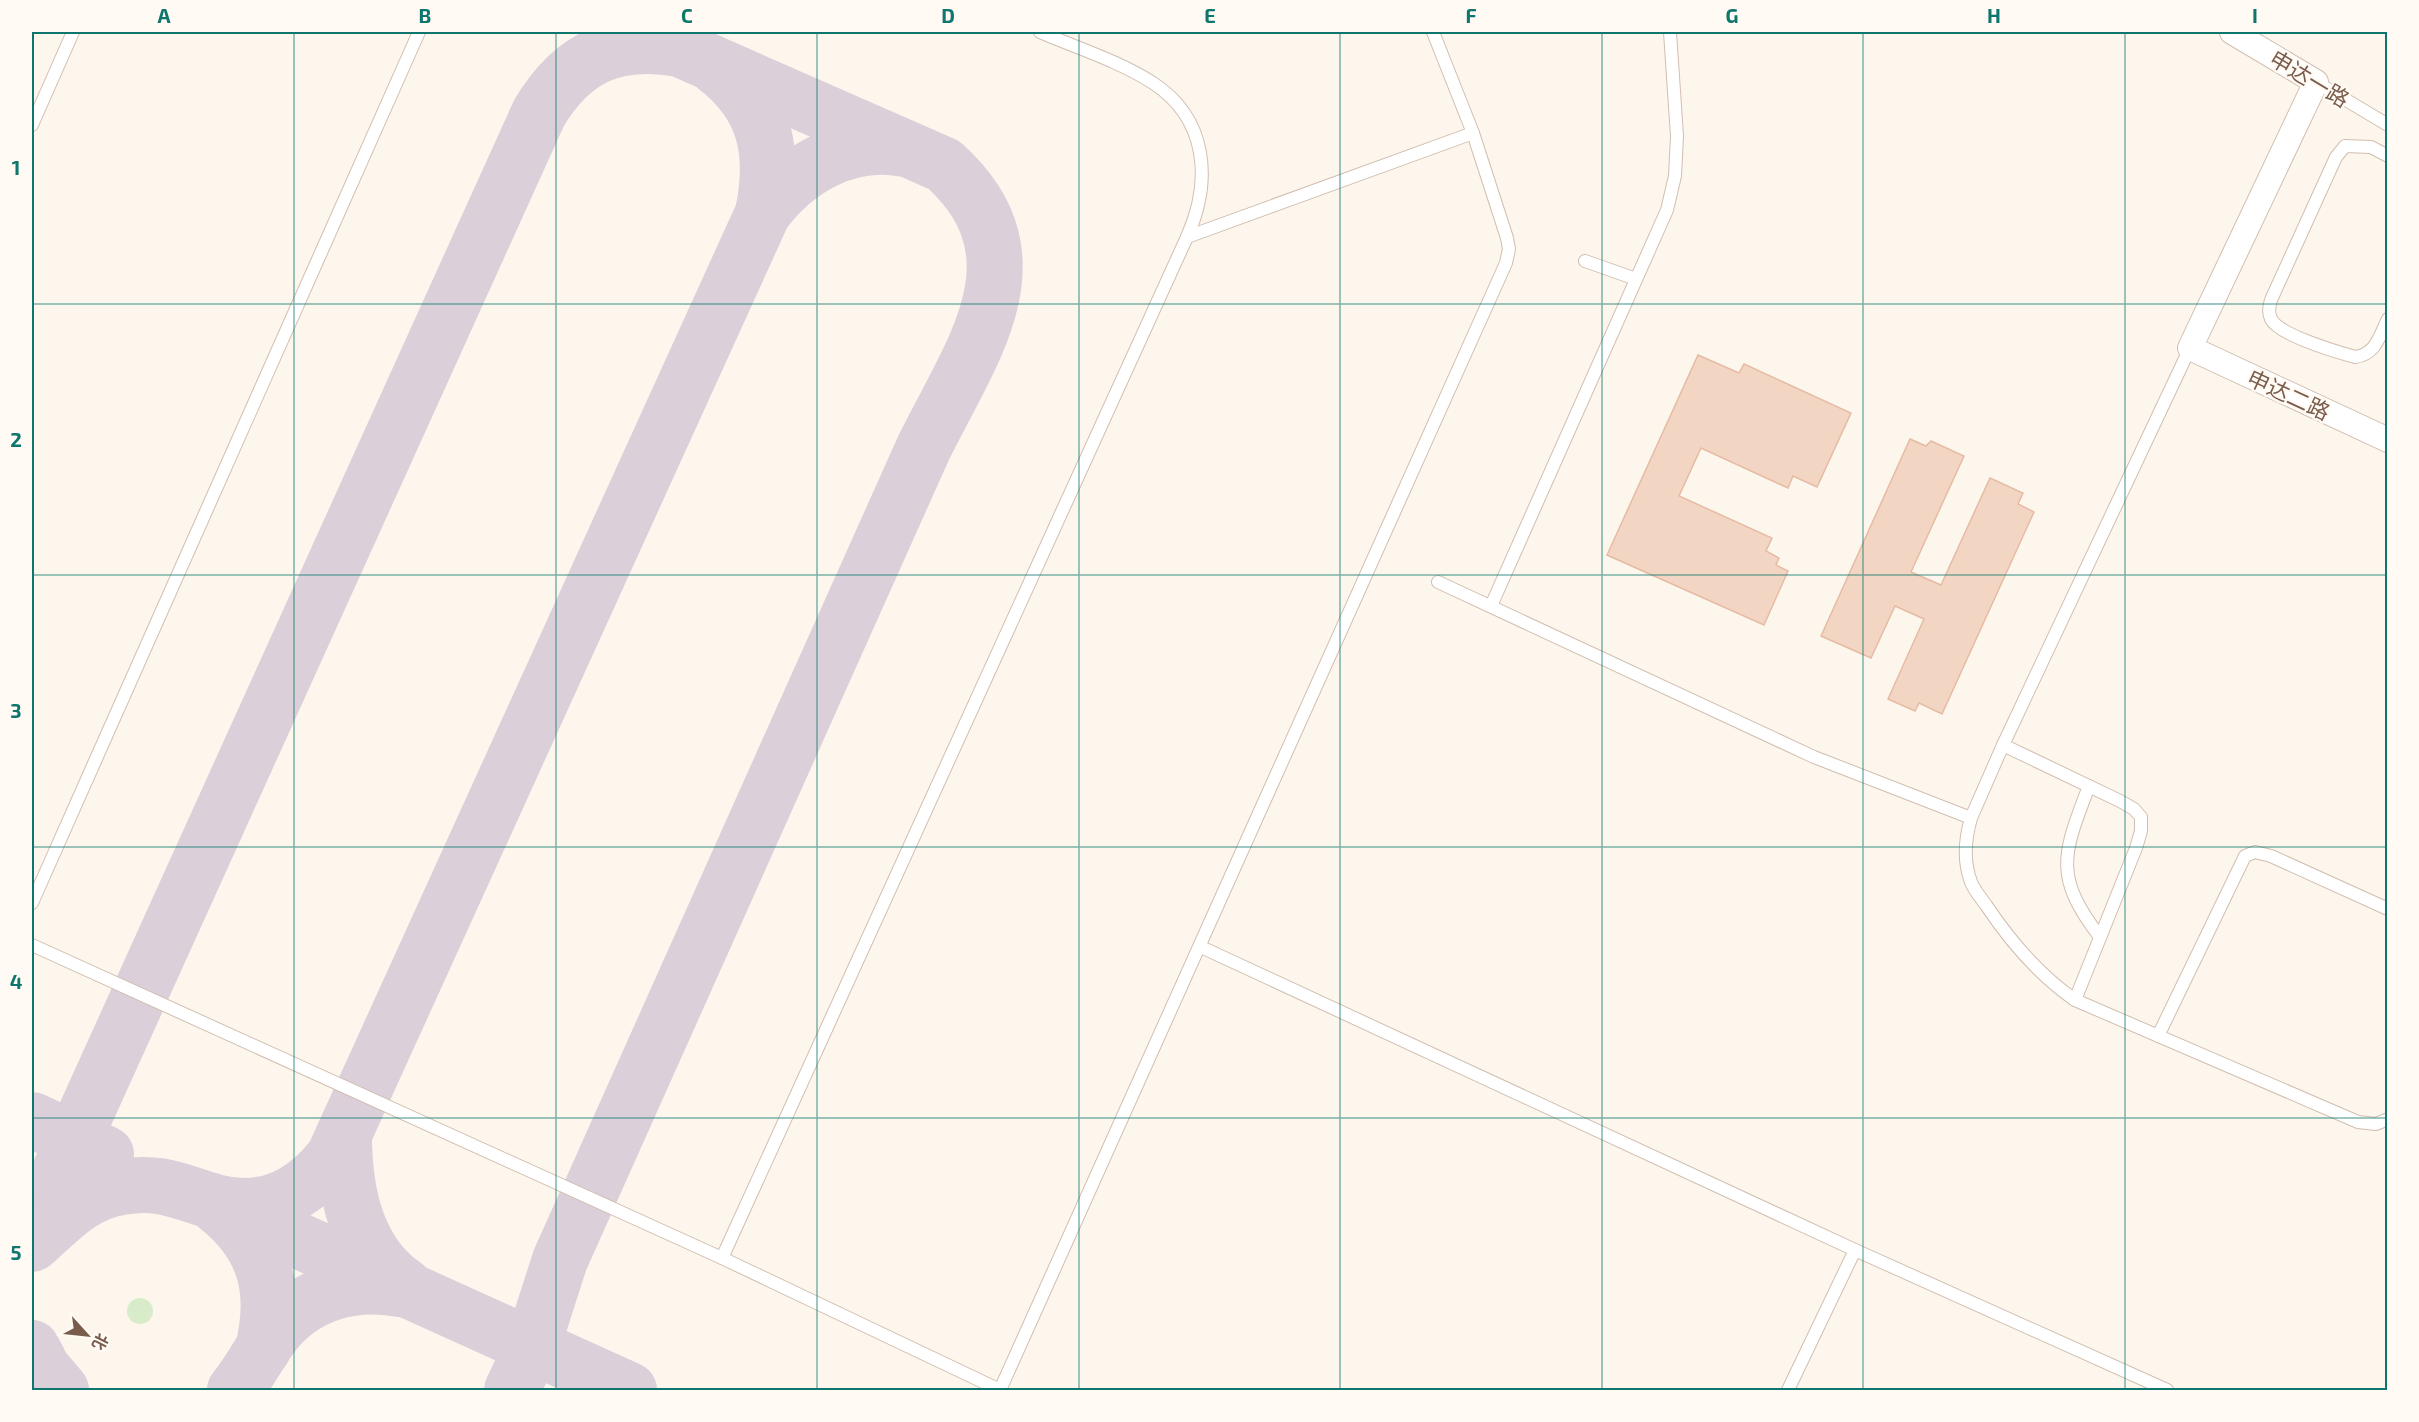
<svg xmlns="http://www.w3.org/2000/svg" width="2419" height="1422" font-family="'Exo 2','Noto Sans SC',sans-serif">
	<style>
		.green { fill: #d8ecc9 }
		.lines { fill: none; stroke-linecap: round; stroke-linejoin: round }
		.taxiway { stroke: #dbcfda; stroke-width: 56 }
		.building { fill: #f3d5c3; stroke: #e6bba3; stroke-width: 1.5 }
		.service-casing { stroke: #d1beb0; stroke-width: 14 }
		.minor-casing { stroke: #d1beb0; stroke-width: 26 }
		.service { stroke: #fff; stroke-width: 12 }
		.minor { stroke: #fff; stroke-width: 24 }
		.grid { fill: none; stroke: #0f766e; stroke-width: 1.5; stroke-opacity: 0.55 }
		.labels { text-anchor: middle; dominant-baseline: central; stroke-width: 4.5; stroke-linejoin: round; paint-order: stroke }
		.street-label { font-size: 22px; fill: #7a5c4d; stroke: #fffaf3 }
		.neatline { fill: none; stroke: #0f766e; stroke-width: 2 }
		.grid-label { font-size: 20px; text-anchor: middle; font-weight: bold; fill: #0f766e }
	</style>
	<rect width="100%" height="100%" fill="#fdf6ec"/>
	<circle class="green" cx="140" cy="1311" r="13"/>
	<g class="lines">
		<g class="taxiway">
			<path d="M716 67C767 106 775 154 763 213"/>
			<polyline points="32,1120 106,1154"/>
			<path d="M344 1135C344 1191 356 1253 405 1286"/>
			<polyline points="222,1206 629,1390"/>
			<path d="M218 1207C266 1245 277 1291 263 1349"/>
			<path d="M32 1232 539 113C573 56 616 38 680 49L944 165C1045 256 972 350 924 447L560 1260 532 1347 512 1390"/>
			<path d="M32 1244C61 1219 80 1194 122 1187 160 1180 180 1192 215 1202 265 1215 304 1195 334 1156L763 213C796 169 847 138 905 149"/>
			<polyline points="32,1348 43,1369 61,1390"/>
			<path d="M235 1390C251 1371 261 1348 277 1329 308 1293 353 1281 399 1289"/>
		</g>
	</g>
	<g class="building">
		<polygon points="1698,355 1739,373 1744,364 1851,413 1817,487 1793,476 1788,488 1701,448 1679,496 1772,538 1766,551 1779,558 1776,565 1788,571 1764,625 1607,555"/>
		<polygon points="1910,439 1926,446 1931,441 1964,456 1911,572 1941,585 1990,478 2023,493 2018,504 2034,512 1942,714 1919,703 1915,711 1888,699 1924,619 1895,606 1871,658 1821,636"/>
	</g>
	<g class="lines">
		<defs>
			<g id="service">
				<polyline points="2316,82 2388,125"/>
				<polyline points="32,125 73,32"/>
				<path d="M2388 156 2371 147 2345 146 2336 157 2271 300C2269 307 2268 312 2271 319 2279 335 2337 352 2355 357 2376 354 2379 337 2388 319"/>
				<polyline points="1187,237 1473,133"/>
				<polyline points="1585,261 1636,279"/>
				<polyline points="1438,582 1814,757 1971,818 2003,745 2190,348"/>
				<polyline points="1491,606 1667,210 1675,176 1677,136 1670,32"/>
				<polyline points="2003,745 2120,801 2134,809 2141,817 2141,831 2136,848 2075,1000"/>
				<path d="M2089 786C2063 854 2053 876 2100 937"/>
				<path d="M1971 818C1965 839 1963 861 1971 882 1974 890 1981 898 1986 905 2010 941 2039 975 2075 1000L2358 1122 2376 1124 2388 1119"/>
				<polyline points="32,903 419,32"/>
				<polyline points="32,945 722,1258 1000,1390 1506,263 1509,249 1507,238 1473,133 1433,32"/>
				<polyline points="1201,947 1855,1250 2167,1390"/>
				<polyline points="2158,1036 2245,856 2255,852 2271,856 2388,909"/>
				<path d="M722 1258 1187 237C1212 181 1208 119 1153 83 1119 61 1077 48 1040 32"/>
				<polyline points="1788,1390 1855,1250"/>
			</g>
			<polyline id="minor" points="2232,32 2316,82 2190,348 2388,440"/>
		</defs>
		<use href="#service" class="service-casing"/>
		<use href="#minor" class="minor-casing"/>
		<use href="#service" class="service"/>
		<use href="#minor" class="minor"/>
	</g>
	<path class="grid" d="M294 32V1390M556 32V1390M817 32V1390M1079 32V1390M1340 32V1390M1602 32V1390M1863 32V1390M2125 32V1390M32 304H2388M32 575H2388M32 847H2388M32 1118H2388"/>
	<g class="labels">
		<g class="street-label">
			<text transform="translate(2310 78) rotate(31)">申达一路</text>
			<text transform="translate(2289 394) rotate(25)">申达二路</text>
		</g>
	</g>
	<rect width="2419" height="1422" fill="none" stroke="#fffaf3" stroke-width="66"/>
	<g transform="translate(87 1335) rotate(117)" stroke="#fffaf3" stroke-width="4.5" paint-order="stroke">
	<path d="M0-4.5L10 22L0 15L-10 22Z" fill="#7a5c4d"/>
	<text y="-9" font-size="16" font-weight="bold" text-anchor="middle" fill="#7a5c4d">北</text>
	</g>
	<rect x="33" y="33" width="2353" height="1356" class="neatline"/>
	<g class="grid-label">
		<text x="164" y="23">A</text>
		<text x="425" y="23">B</text>
		<text x="687" y="23">C</text>
		<text x="948" y="23">D</text>
		<text x="1210" y="23">E</text>
		<text x="1471" y="23">F</text>
		<text x="1732" y="23">G</text>
		<text x="1994" y="23">H</text>
		<text x="2255" y="23">I</text>
		<text x="16" y="175">1</text>
		<text x="16" y="447">2</text>
		<text x="16" y="718">3</text>
		<text x="16" y="989">4</text>
		<text x="16" y="1260">5</text>
	</g>
</svg>
